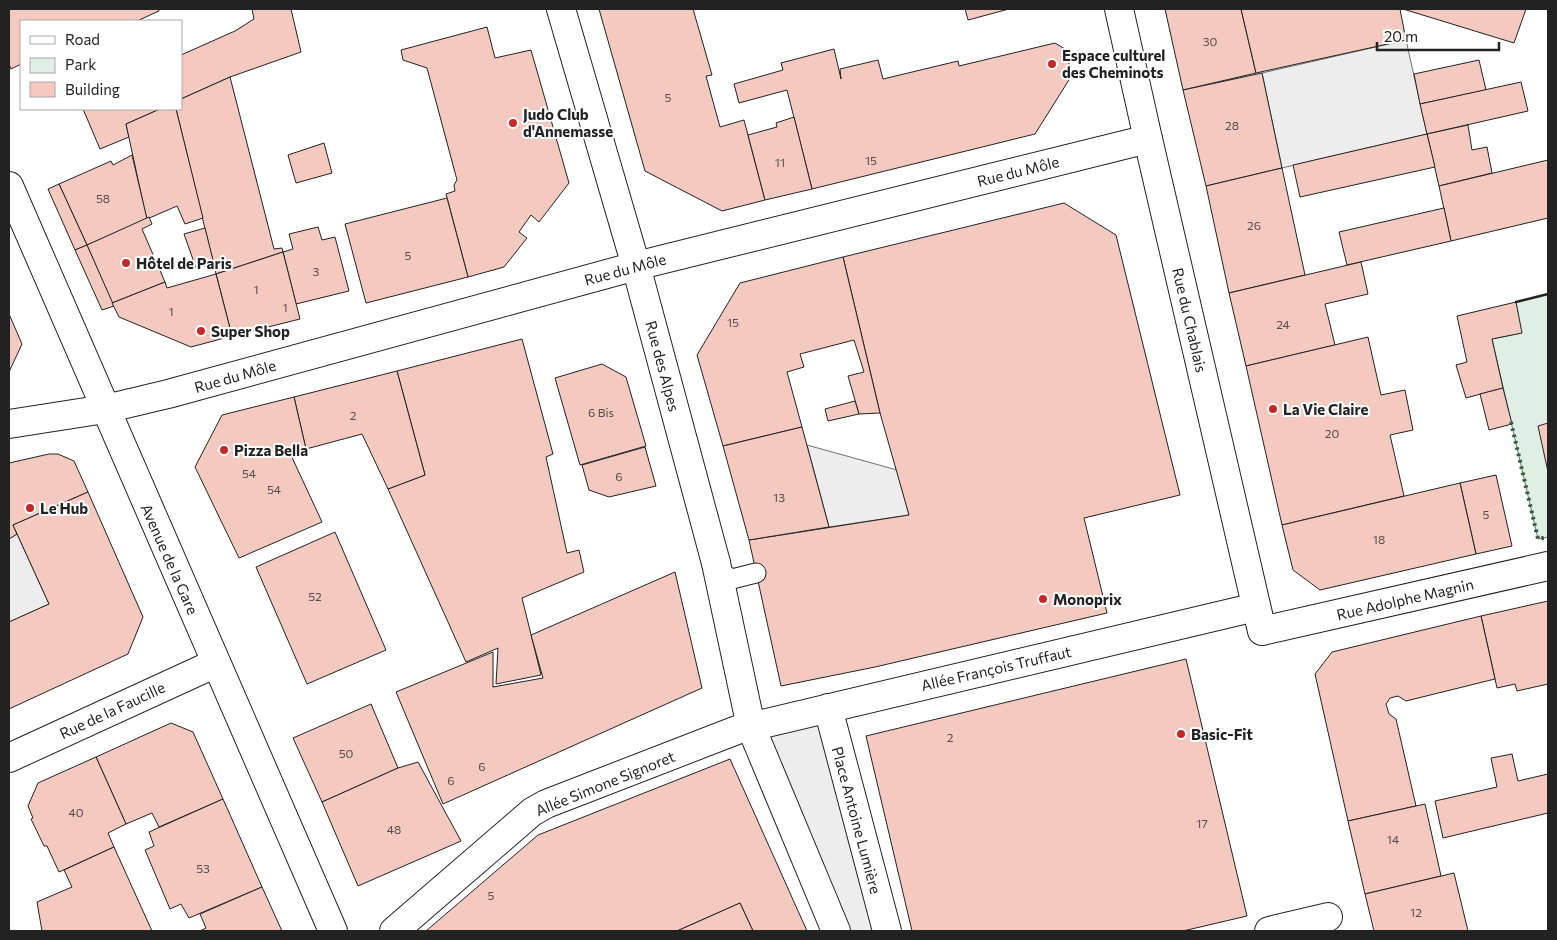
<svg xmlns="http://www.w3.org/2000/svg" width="1557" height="940" font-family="Commissioner,sans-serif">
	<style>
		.green { fill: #e0efe3; stroke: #6f6f6f }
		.parking { fill: #ededed; stroke: #6f6f6f }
		.building { fill: #f3c9c0; stroke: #222 }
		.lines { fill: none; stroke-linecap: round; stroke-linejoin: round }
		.service-casing { stroke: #222; stroke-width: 21 }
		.pedestrian-casing { stroke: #222; stroke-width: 30 }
		.minor-casing { stroke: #222; stroke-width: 30 }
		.tertiary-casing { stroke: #222; stroke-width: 30 }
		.service { stroke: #fff; stroke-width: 19 }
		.pedestrian { stroke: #fff; stroke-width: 28 }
		.minor { stroke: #fff; stroke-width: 28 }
		.tertiary { stroke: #fff; stroke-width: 28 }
		.hedge { stroke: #2f5e38; stroke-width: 4; stroke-dasharray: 2.5 4; stroke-linecap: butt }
		.wall { stroke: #222; stroke-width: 2.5 }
		.poi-dot { fill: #c62828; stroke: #fff; stroke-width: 2 }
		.labels { text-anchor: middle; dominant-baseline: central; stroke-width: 4; stroke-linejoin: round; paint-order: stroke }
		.number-label { font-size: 12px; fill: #564c4a }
		.poi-label { font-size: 15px; font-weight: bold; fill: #222; stroke: #fff; text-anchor: start }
		.street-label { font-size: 15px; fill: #222; stroke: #fff }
	</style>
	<rect width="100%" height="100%" fill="#fff"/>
	<polygon class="green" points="1548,294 1548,537 1538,539 1492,339 1521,333 1516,302"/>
	<g class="parking">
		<polygon points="1406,40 1427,134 1282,168 1262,73"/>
		<polygon points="807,445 897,470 909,515 829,527"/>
		<polygon points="17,534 49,604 9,622 9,539"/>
		<polygon points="837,706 896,931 822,931 737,730"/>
	</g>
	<g class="building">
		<polygon points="9,9 159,9 159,11 137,21 21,21 21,64 11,69 9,64"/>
		<polygon points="252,9 291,9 301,52 230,77 181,99 181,55 235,31 254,19"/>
		<polygon points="599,9 693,9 712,75 706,76 720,127 744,120 765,200 722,211 645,171"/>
		<polygon points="965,9 1009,9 968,20"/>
		<polygon points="1165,9 1241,9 1256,73 1183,90"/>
		<polygon points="1241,9 1400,9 1406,40 1256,73"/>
		<polygon points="1403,9 1526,9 1514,43"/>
		<polygon points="487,27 495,58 531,50 569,183 539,222 531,215 519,232 527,238 504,267 468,277 446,194 455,191 454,185 457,180 427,68 403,60 401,50"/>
		<polygon points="1055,43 1065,49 1072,75 1035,134 812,189 787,90 739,103 734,84 783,70 781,63 834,49 841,79 840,69 878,60 883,79 958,61 959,66"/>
		<polygon points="1479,60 1486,90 1420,104 1414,74"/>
		<polygon points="1262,73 1282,168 1206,186 1183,90"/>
		<polygon points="230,77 274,249 282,248 283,252 216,274 176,109 181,109 181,99"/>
		<polygon points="1521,82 1528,111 1427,134 1420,104"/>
		<polygon points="83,109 160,109 126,124 129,137 100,149"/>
		<polygon points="160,109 176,109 203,218 185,224 177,206 147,219 145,212 126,124"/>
		<polygon points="794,117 812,189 765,200 748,135 777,127 776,123"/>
		<polygon points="1468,125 1472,150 1487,147 1492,173 1439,186 1427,134"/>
		<polygon points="1427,134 1435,167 1300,197 1293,165"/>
		<polygon points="324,143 332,173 296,183 288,155"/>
		<polygon points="132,155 147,219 87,245 59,184 111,161 113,165"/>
		<polygon points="1548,160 1548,218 1451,241 1439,186"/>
		<polygon points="1282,168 1305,275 1229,293 1206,186"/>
		<polygon points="59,184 87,245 75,250 48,189"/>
		<polygon points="447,198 468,277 366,303 345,224"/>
		<polygon points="1064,203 1116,235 1180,495 1084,518 1107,613 875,667 781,686 749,540 909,515 880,413 843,257"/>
		<polygon points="1444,208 1451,241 1347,265 1339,232"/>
		<polygon points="149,217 152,224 142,229 165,282 112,303 87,245"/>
		<polygon points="318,227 322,240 335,237 349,291 296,304 283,252 293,249 289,234"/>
		<polygon points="205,228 214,264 196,268 184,234"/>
		<polygon points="87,245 114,306 102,310 75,250"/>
		<polygon points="283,252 300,319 232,336 216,274"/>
		<polygon points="843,257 880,413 859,414 848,376 864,372 854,340 800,354 804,367 787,372 802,427 723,446 697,355 740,283"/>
		<polygon points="1361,262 1368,294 1325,304 1335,345 1246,366 1229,293"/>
		<polygon points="216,274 232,336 191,347 119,317 112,303 165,282 167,288"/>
		<polygon points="1516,302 1522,333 1492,339 1503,388 1466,398 1456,365 1467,362 1457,316"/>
		<polygon points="9,314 22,344 9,372"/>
		<polygon points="1368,337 1381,395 1405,390 1413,430 1390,435 1404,496 1282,525 1246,366"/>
		<polygon points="522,339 553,454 546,457 567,553 579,550 584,572 522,598 541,675 496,684 498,648 466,662 388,489 425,475 397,371"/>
		<polygon points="602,364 626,377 646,446 580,465 555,378"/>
		<polygon points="397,371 425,475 388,489 362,434 306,449 294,397"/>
		<polygon points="1503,388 1512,424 1489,430 1480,394"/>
		<polygon points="294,397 306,449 290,453 322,522 239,558 195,467 222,415"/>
		<polygon points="855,401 859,414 828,421 825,409"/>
		<polygon points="1548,423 1548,472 1538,426"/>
		<polygon points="802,427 829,527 749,540 723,446"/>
		<polygon points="645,447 656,486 609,497 589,490 582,465"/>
		<polygon points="49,454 58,454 74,461 88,492 13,525 17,534 9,539 9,463"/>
		<polygon points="1496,475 1512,546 1476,554 1460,483"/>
		<polygon points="1460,483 1476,554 1320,590 1293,570 1282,525"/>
		<polygon points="88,492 143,617 128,654 9,709 9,622 49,604 13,525"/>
		<polygon points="335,532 386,650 307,684 256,567"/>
		<polygon points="675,572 702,688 443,804 396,692 493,652 493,687 543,678 531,635"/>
		<polygon points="1548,601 1548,684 1517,691 1515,684 1497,688 1481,616"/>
		<polygon points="1481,616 1495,679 1406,701 1398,696 1390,698 1386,704 1389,714 1396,719 1416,806 1348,821 1315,674 1332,652"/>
		<polygon points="1186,659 1247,916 1183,931 912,931 866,736"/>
		<polygon points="371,704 398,768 322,802 293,738"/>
		<polygon points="171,723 193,732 223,799 159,827 152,813 126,824 96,757"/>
		<polygon points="1512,754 1518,781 1548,774 1548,813 1443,838 1435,801 1497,787 1491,758"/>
		<polygon points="96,757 126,824 108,833 114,847 59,872 47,846 44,846 31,819 33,818 28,806 38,783"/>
		<polygon points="730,759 807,931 753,931 740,903 677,931 426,931 538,835"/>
		<polygon points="418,762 461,841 358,886 322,802 398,768"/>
		<polygon points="223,799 262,887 189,918 181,904 170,909 145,850 154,846 149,832"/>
		<polygon points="1425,804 1441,876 1365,894 1348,821"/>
		<polygon points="114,847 152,931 42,931 37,902 72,887 64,870"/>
		<polygon points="1454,873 1468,931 1374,931 1365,894"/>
		<polygon points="262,887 282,931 200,931 206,928 200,914"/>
		<polygon points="740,903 753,931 677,931"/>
	</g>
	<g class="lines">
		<defs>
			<polyline id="service" points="716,564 721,573 732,579 756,573"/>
			<g id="pedestrian">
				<polyline points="716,563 751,727 836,931"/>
				<polyline points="828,708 887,931"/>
				<polyline points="394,931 532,812 546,804 737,730 1256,607"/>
				<polyline points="1269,931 1328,917"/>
			</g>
			<g id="minor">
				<polyline points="561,9 636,266 716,563"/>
				<polyline points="1148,139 1262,631 1548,566"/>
				<polyline points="9,186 333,931"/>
				<polyline points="9,758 216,663"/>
			</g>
			<polyline id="tertiary" points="9,424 105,409 168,394 636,266 1148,139 1119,9"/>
		</defs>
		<use href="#service" class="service-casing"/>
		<use href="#pedestrian" class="pedestrian-casing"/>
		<use href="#minor" class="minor-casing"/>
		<use href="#tertiary" class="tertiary-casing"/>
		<use href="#service" class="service"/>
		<use href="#pedestrian" class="pedestrian"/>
		<use href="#minor" class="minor"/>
		<use href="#tertiary" class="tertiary"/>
		<polyline class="hedge" points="1511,422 1538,539 1548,537"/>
		<polyline class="wall" points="1516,302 1548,294"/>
	</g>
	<g class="poi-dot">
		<circle cx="1052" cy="64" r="5"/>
		<circle cx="513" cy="123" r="5"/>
		<circle cx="126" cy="263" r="5"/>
		<circle cx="201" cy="331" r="5"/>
		<circle cx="1273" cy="409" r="5"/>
		<circle cx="224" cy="450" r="5"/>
		<circle cx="30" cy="508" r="5"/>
		<circle cx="1043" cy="599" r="5"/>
		<circle cx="1181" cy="734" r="5"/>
	</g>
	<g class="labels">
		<g class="number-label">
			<text x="1210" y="41">30</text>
			<text x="668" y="97">5</text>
			<text x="1232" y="125">28</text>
			<text x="871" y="160">15</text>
			<text x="780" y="162">11</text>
			<text x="103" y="198">58</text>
			<text x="1254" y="225">26</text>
			<text x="408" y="255">5</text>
			<text x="316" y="271">3</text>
			<text x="256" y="289">1</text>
			<text x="285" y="307">1</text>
			<text x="171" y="311">1</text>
			<text x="733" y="322">15</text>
			<text x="1283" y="324">24</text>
			<text x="601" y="412">6 Bis</text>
			<text x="353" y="415">2</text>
			<text x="1332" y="433">20</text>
			<text x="249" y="473">54</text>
			<text x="619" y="476">6</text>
			<text x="274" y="489">54</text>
			<text x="779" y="497">13</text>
			<text x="1486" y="514">5</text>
			<text x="1379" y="539">18</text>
			<text x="315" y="596">52</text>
			<text x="950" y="737">2</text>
			<text x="346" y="753">50</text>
			<text x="482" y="766">6</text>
			<text x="451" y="780">6</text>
			<text x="76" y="812">40</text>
			<text x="1202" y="823">17</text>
			<text x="394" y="829">48</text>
			<text x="1393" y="839">14</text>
			<text x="203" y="868">53</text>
			<text x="491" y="895">5</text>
			<text x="1416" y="912">12</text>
		</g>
		<g class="poi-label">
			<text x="1062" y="55">Espace culturel<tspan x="1062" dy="17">des Cheminots</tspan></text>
			<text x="523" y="114">Judo Club<tspan x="523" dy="17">d'Annemasse</tspan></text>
			<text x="136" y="263">Hôtel de Paris</text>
			<text x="211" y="331">Super Shop</text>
			<text x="1283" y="409">La Vie Claire</text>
			<text x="234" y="450">Pizza Bella</text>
			<text x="40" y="508">Le Hub</text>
			<text x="1053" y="599">Monoprix</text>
			<text x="1191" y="734">Basic-Fit</text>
		</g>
		<g class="street-label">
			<text transform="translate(1018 171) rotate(-14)">Rue du Môle</text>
			<text transform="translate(625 269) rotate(-15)">Rue du Môle</text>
			<text transform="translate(1190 320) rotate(77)">Rue du Chablais</text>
			<text transform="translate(663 366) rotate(75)">Rue des Alpes</text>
			<text transform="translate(235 376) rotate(-16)">Rue du Môle</text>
			<text transform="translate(170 559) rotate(66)">Avenue de la Gare</text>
			<text transform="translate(1405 599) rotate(-13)">Rue Adolphe Magnin</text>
			<text transform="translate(996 668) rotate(-13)">Allée François Truffaut</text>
			<text transform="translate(112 710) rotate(-25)">Rue de la Faucille</text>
			<text transform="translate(605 783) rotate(-22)">Allée Simone Signoret</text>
			<text transform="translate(857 820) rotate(75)">Place Antoine Lumière</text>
		</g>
	</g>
	<rect width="1557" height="940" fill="none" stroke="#222222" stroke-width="20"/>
	<rect x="20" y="20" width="162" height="90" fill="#ffffff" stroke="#a7a7a7"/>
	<rect x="30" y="36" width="25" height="8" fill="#ffffff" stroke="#a7a7a7"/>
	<text x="65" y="45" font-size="15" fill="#222222">Road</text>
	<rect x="30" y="58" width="25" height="15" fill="#e0efe3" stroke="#a7a7a7"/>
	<text x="65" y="70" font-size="15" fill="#222222">Park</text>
	<rect x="30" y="82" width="25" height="15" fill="#f3c9c0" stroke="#a7a7a7"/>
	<text x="65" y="95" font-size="15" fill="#222222">Building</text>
	<path d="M1377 42v8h122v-8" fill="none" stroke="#222222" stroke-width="2.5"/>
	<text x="1384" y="42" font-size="15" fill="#222222" stroke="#ffffff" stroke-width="4" paint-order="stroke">20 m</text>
</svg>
